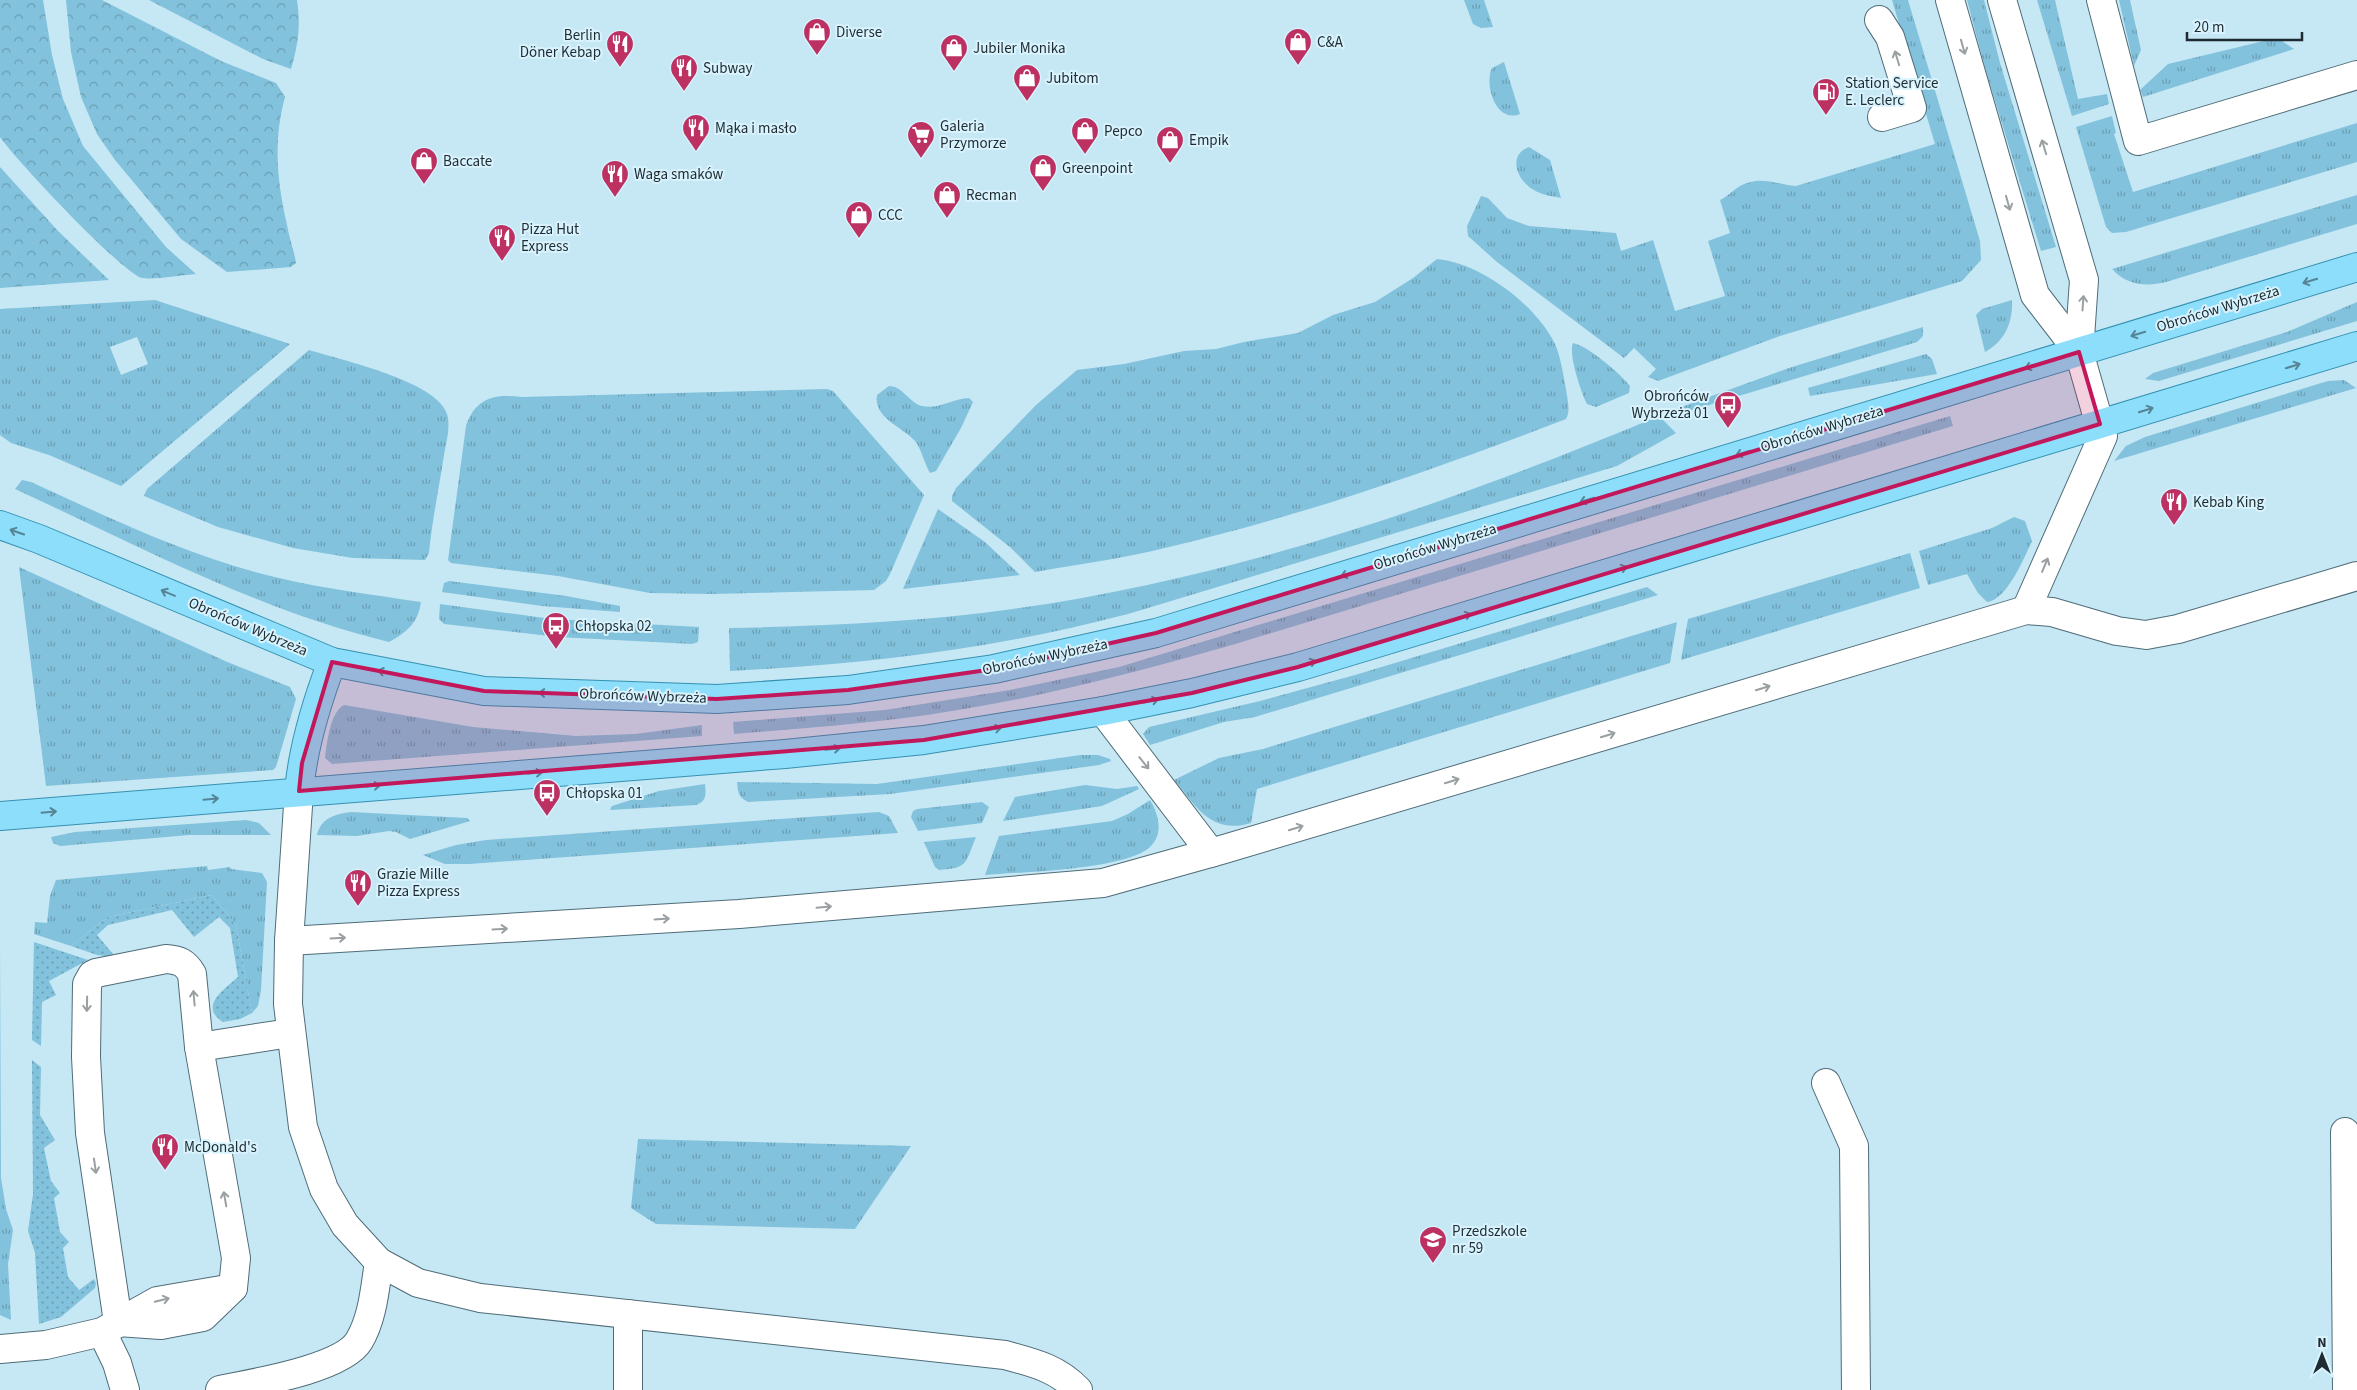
<svg xmlns="http://www.w3.org/2000/svg" width="2357" height="1390" font-family="'Source Sans 3',sans-serif">
	<style>
		.grass { fill: url(#grass-tufts); fill-rule: evenodd }
		.forest { fill: url(#forest-crowns) }
		.garden { fill: url(#garden-dots) }
		.lines { fill: none; stroke-linecap: round; stroke-linejoin: round }
		.minor-casing { stroke: #4f6c78; stroke-width: 30 }
		.major-casing { stroke: #3591b1; stroke-width: 30 }
		.minor { stroke: #fff; stroke-width: 28 }
		.major { stroke: #8ddefa; stroke-width: 28 }
		.oneway { stroke: #9aa0a2 }
		.oneway2 { stroke: #568495 }
		.marked { fill: #c2185b; fill-opacity: 0.2; stroke: #c2185b; stroke-width: 4; stroke-linejoin: round }
		.labels { text-anchor: middle; dominant-baseline: central; stroke-width: 4; stroke-linejoin: round; paint-order: stroke }
		.poi-label { font-size: 15px; fill: #1e2b30; stroke: #d8f3fe; text-anchor: start }
		.street-label { font-size: 15px; fill: #1e2b30; stroke: #d8f3fe }
	</style>
	<defs>
		<pattern id="grass-tufts" width="24" height="20" patternUnits="userSpaceOnUse" patternTransform="scale(1.25)"><rect width="24" height="20" fill="#82c2dc"/><path d="M3 7l-1-3M5 7V3M7 7l1-3M15 17l-1-3M17 17v-4M19 17l1-3" fill="none" stroke="#6a9eb3"/></pattern>
		<pattern id="forest-crowns" width="20" height="18" patternUnits="userSpaceOnUse" patternTransform="scale(1.25)"><rect width="20" height="18" fill="#82c2dc"/><path d="M2 6a3 3 0 1 1 6 0M12 15a3 3 0 1 1 6 0" fill="none" stroke="#6a9eb3"/></pattern>
		<pattern id="garden-dots" width="8" height="8" patternUnits="userSpaceOnUse" patternTransform="scale(1.25)"><rect width="8" height="8" fill="#82c2dc"/><path d="M2 2h.1M6 6h.1" fill="none" stroke="#6a9eb3" stroke-width="1.8" stroke-linecap="round"/></pattern>
	</defs>
	<rect width="100%" height="100%" fill="#c6e7f4"/>
	<g class="grass">
		<polygon points="1464,0 1484,0 1493,27 1481,28 1473,24"/>
		<path d="M1892 0H1908L1980 241 1981 260 1962 281 1780 336 1658 381 1648 377 1656 369 1634 348 1624 358 1497 262 1468 236 1467 226 1481 196 1488 198 1507 218 1529 226 1616 233 1621 251 1653 240 1675 311 1725 296 1708 241 1730 233 1720 200C1727 197 1733 190 1740 186 1761 175 1774 184 1796 186L1935 144Z"/>
		<polygon points="1967,0 1984,0 2000,63 2056,247 2041,251 1985,68"/>
		<polygon points="2037,0 2055,0 2078,99 2107,94 2109,104 2072,116"/>
		<polygon points="2119,0 2130,0 2141,50 2134,66"/>
		<polygon points="2268,40 2282,41 2294,49 2143,97 2140,90 2168,64"/>
		<path d="M1504 62 1520 114C1495 124 1484 83 1492 68Z"/>
		<polygon points="2112,116 2116,133 2114,134 2133,192 2357,123 2357,162 2126,232 2112,233 2106,227 2076,127"/>
		<path d="M1529 147 1550 160 1561 198C1551 196 1542 195 1534 190 1517 181 1507 155 1529 147Z"/>
		<path d="M2357 195V224L2166 282C2146 287 2126 285 2112 269Z"/>
		<path d="M1437 259C1481 263 1536 305 1555 344 1561 358 1563 374 1566 389 1567 398 1571 411 1566 419 1436 469 1305 515 1169 547 1125 558 1080 564 1035 572L1011 548 952 501V496L956 488 1036 405 1077 370 1124 364 1184 351 1216 349 1244 342 1298 333 1333 315 1375 302 1413 278Z"/>
		<path d="M155 300 290 344 121 486 49 455 11 443 0 435V309ZM137 337 148 364 121 375 110 347Z"/>
		<path d="M2012 300C2013 322 2005 341 1985 352L1976 315 1982 309Z"/>
		<polygon points="2357,302 2357,321 2159,381 2145,379 2153,373 2287,332"/>
		<polygon points="1923,327 1923,336 1917,342 1689,411 1676,409 1792,367"/>
		<path d="M1573 343C1590 347 1619 373 1630 386L1629 393 1596 407 1587 404C1581 393 1568 353 1573 343Z"/>
		<path d="M309 350C341 360 437 381 447 414 451 426 446 443 444 455 439 488 432 521 429 553L425 560 353 558 293 548 218 527 144 496 147 489Z"/>
		<polygon points="1926,354 1932,359 1937,374 1810,396 1808,388"/>
		<polygon points="2344,380 2356,388 2114,461 2126,446 2145,437 2328,381"/>
		<path d="M889 386C903 386 909 403 922 406 938 410 954 398 969 398L973 402 961 428 936 471 930 473C924 463 922 450 915 441 903 427 873 418 877 395Z"/>
		<path d="M827 389 833 391 924 495 890 574 886 581 874 590 711 594 650 593 558 576 451 563 448 560 466 426C476 397 495 394 522 397Z"/>
		<path d="M1659 416 1676 433 1617 466 1128 614C994 649 868 664 730 671L729 628C824 626 919 622 1013 609 1238 577 1451 503 1659 416Z"/>
		<path d="M1950 416 1953 426 1232 645C1140 671 1047 696 952 711 880 723 807 728 734 734L733 722 885 710 1010 690 1119 667Z"/>
		<path d="M22 480 31 482C112 519 192 558 279 578 326 589 374 595 421 602 418 623 407 632 389 642 257 610 137 545 15 489Z"/>
		<polygon points="938,509 985,542 1020,575 903,589"/>
		<path d="M2014 517 2025 521 2032 541C2024 558 2007 600 1987 602L1978 593 1967 574 1928 585 1919 551 1992 528Z"/>
		<polygon points="1910,553 1920,588 1681,660 1688,619"/>
		<polygon points="19,567 225,661 290,687 296,699 276,767 273,770 46,786"/>
		<polygon points="449,581 566,596 620,606 620,612 542,606 442,592 444,583"/>
		<polygon points="1647,587 1658,595 1255,717 1224,722 1150,745 1143,734 1149,727 1260,701 1355,675"/>
		<polygon points="440,604 552,619 699,627 698,642 692,644 558,637 444,624 439,619"/>
		<path d="M1677 622 1670 663 1257 789 1251 823C1211 835 1197 807 1174 780L1219 758 1263 749Z"/>
		<path d="M344 705 473 727 576 736 636 734 702 725V736L332 764 325 758C327 743 330 712 344 705Z"/>
		<path d="M1081 755H1098L1110 759 1111 761 1099 765 890 794 748 802C738 797 738 792 737 782L877 784Z"/>
		<path d="M705 784C706 794 707 801 696 805L610 810 612 806 659 791Z"/>
		<polygon points="1085,785 1117,789 1137,786 1139,789 1102,806 1003,821 1015,797"/>
		<path d="M1150 800C1158 813 1164 833 1151 846 1128 870 1020 872 985 875L999 836 1112 821 1128 814Z"/>
		<polygon points="982,802 989,807 982,823 918,831 911,817 913,811 917,809"/>
		<path d="M351 812 467 818 470 821 410 839 396 832 389 831 357 836 317 835C321 818 335 814 351 812Z"/>
		<polygon points="879,812 889,816 898,833 469,864 445,864 423,855 456,845 486,840"/>
		<polygon points="246,820 259,823 271,835 190,835 60,846 53,843 51,837 75,832"/>
		<path d="M976 837C965 863 969 868 939 870L935 867 924 842Z"/>
		<polygon points="207,866 208,870 230,867 231,869 262,873 267,882 261,990 258,1006 252,1013 236,925 212,895 108,917 71,946 34,934 35,922 47,923 50,896 56,880"/>
		<polygon points="0,941 1,1178 6,1209 13,1230 8,1264 11,1320 0,1315"/>
		<polygon points="638,1139 911,1146 855,1229 656,1224 631,1208"/>
	</g>
	<g class="forest">
		<path d="M0 0H43L52 55 63 99 83 146 166 247 196 274C183 275 153 280 142 278 122 273 15 159 0 137Z"/>
		<path d="M66 0H102L221 61 276 83 285 97C273 141 277 181 287 225 289 238 294 250 296 263L291 267 227 272 181 239 115 160 97 134 81 97 71 52Z"/>
		<path d="M149 0H297C301 25 298 45 291 69L263 59Z"/>
		<polygon points="0,167 58,231 109,280 0,288"/>
	</g>
	<g class="garden">
		<path d="M212 895 236 925 252 1013 240 1019 223 1022C198 1006 225 989 238 977L230 928 219 917 194 937 172 910 108 925 97 935 113 954 112 957 97 955 71 946 108 917Z"/>
		<polygon points="34,942 88,960 49,981 56,995 42,1002 41,1046 32,1040"/>
		<polygon points="32,1060 41,1067 40,1115 55,1140 44,1148 51,1181 60,1193 54,1198 60,1232 69,1242 63,1248 68,1277 79,1290 94,1279 96,1283 95,1288 61,1317 39,1324 35,1253 28,1231 33,1194"/>
	</g>
	<g class="lines">
		<defs>
			<g id="minor">
				<polyline points="1950,0 2035,295 2079,352"/>
				<polyline points="2002,0 2084,280 2079,352 2103,436 2026,610"/>
				<polyline points="2101,0 2138,141 2357,75"/>
				<polyline points="1879,20 1890,37 1912,108 1882,117"/>
				<polyline points="1103,711 1211,853"/>
				<path d="M299 791 289 941 288 1004 303 1127 324 1189 345 1225 379 1262 418 1283 480 1298 1005 1355C1034 1363 1057 1368 1078 1390"/>
				<polyline points="289,941 739,914 1103,883 1221,850 2026,610 2052,612 2117,631 2146,635 2178,629 2357,576"/>
				<polyline points="199,1047 290,1033"/>
				<polyline points="1826,1083 1854,1146 1856,1390"/>
				<polyline points="2345,1132 2347,1390"/>
				<polyline points="118,1322 161,1325 203,1317 233,1288"/>
				<polyline points="102,1332 117,1363 125,1390"/>
				<path d="M0 1349 46 1345 102 1332 157 1301 233 1288 236 1258 199 1047 192 974C185 962 179 960 166 959L96 973 92 975 87 984 86 1057 90 1133 118 1322"/>
				<path d="M220 1390C253 1383 342 1369 359 1341 373 1318 375 1287 379 1262"/>
				<polyline points="628,1390 628,1314"/>
			</g>
			<g id="major">
				<polyline points="0,525 39,539 332,662 484,691 717,699 848,690 994,669 1156,633 2357,267"/>
				<path d="M299 791C303 747 316 704 332 662"/>
				<polyline points="0,816 785,754 924,740 1103,711 1192,693 1298,667 2357,346"/>
			</g>
		</defs>
		<use href="#minor" class="minor-casing"/>
		<use href="#major" class="major-casing"/>
		<use href="#minor" class="minor"/>
		<use href="#major" class="major"/>
	</g>
	<defs><path id="oneway-shaft" d="M-6 0H5M1.5-3L5.5 0L1.5 3" fill="none" stroke-width="1.6" stroke-linecap="round" stroke-linejoin="round" transform="scale(1.25)"/></defs>
	<g class="oneway">
		<use href="#oneway-shaft" transform="translate(1963 47) rotate(74)"/>
		<use href="#oneway-shaft" transform="translate(1897 58) rotate(-107)"/>
		<use href="#oneway-shaft" transform="translate(2044 147) rotate(-107)"/>
		<use href="#oneway-shaft" transform="translate(2008 203) rotate(74)"/>
		<use href="#oneway-shaft" transform="translate(2083 303) rotate(-86)"/>
		<use href="#oneway-shaft" transform="translate(2045 565) rotate(-67)"/>
		<use href="#oneway-shaft" transform="translate(1763 688) rotate(-17)"/>
		<use href="#oneway-shaft" transform="translate(1608 735) rotate(-17)"/>
		<use href="#oneway-shaft" transform="translate(1144 763) rotate(51)"/>
		<use href="#oneway-shaft" transform="translate(1452 781) rotate(-17)"/>
		<use href="#oneway-shaft" transform="translate(1296 828) rotate(-17)"/>
		<use href="#oneway-shaft" transform="translate(824 907) rotate(-5)"/>
		<use href="#oneway-shaft" transform="translate(662 919) rotate(-4)"/>
		<use href="#oneway-shaft" transform="translate(500 929) rotate(-3)"/>
		<use href="#oneway-shaft" transform="translate(338 938) rotate(-3)"/>
		<use href="#oneway-shaft" transform="translate(194 998) rotate(-95)"/>
		<use href="#oneway-shaft" transform="translate(87 1004) rotate(91)"/>
		<use href="#oneway-shaft" transform="translate(95 1166) rotate(82)"/>
		<use href="#oneway-shaft" transform="translate(225 1199) rotate(-100)"/>
		<use href="#oneway-shaft" transform="translate(162 1300) rotate(-14)"/>
	</g>
	<g class="oneway2">
		<use href="#oneway-shaft" transform="translate(2310 281) rotate(163)"/>
		<use href="#oneway-shaft" transform="translate(2138 334) rotate(163)"/>
		<use href="#oneway-shaft" transform="translate(2032 366) rotate(163)"/>
		<use href="#oneway-shaft" transform="translate(2293 366) rotate(-17)"/>
		<use href="#oneway-shaft" transform="translate(2146 410) rotate(-17)"/>
		<use href="#oneway-shaft" transform="translate(1743 453) rotate(163)"/>
		<use href="#oneway-shaft" transform="translate(1587 500) rotate(163)"/>
		<use href="#oneway-shaft" transform="translate(17 532) rotate(-161)"/>
		<use href="#oneway-shaft" transform="translate(1620 569) rotate(-17)"/>
		<use href="#oneway-shaft" transform="translate(1348 574) rotate(163)"/>
		<use href="#oneway-shaft" transform="translate(168 593) rotate(-157)"/>
		<use href="#oneway-shaft" transform="translate(1464 616) rotate(-17)"/>
		<use href="#oneway-shaft" transform="translate(1309 663) rotate(-17)"/>
		<use href="#oneway-shaft" transform="translate(385 672) rotate(-169)"/>
		<use href="#oneway-shaft" transform="translate(546 693) rotate(-178)"/>
		<use href="#oneway-shaft" transform="translate(1151 701) rotate(-12)"/>
		<use href="#oneway-shaft" transform="translate(994 729) rotate(-9)"/>
		<use href="#oneway-shaft" transform="translate(833 749) rotate(-6)"/>
		<use href="#oneway-shaft" transform="translate(535 773) rotate(-4)"/>
		<use href="#oneway-shaft" transform="translate(373 786) rotate(-4)"/>
		<use href="#oneway-shaft" transform="translate(211 799) rotate(-5)"/>
		<use href="#oneway-shaft" transform="translate(49 812) rotate(-5)"/>
	</g>
	<path class="marked" d="M2079 352 2100 424 1298 667 1192 693 924 740 299 791 302 763 332 662 484 691 717 699 848 690 994 669 1156 633Z"/>
	<defs>
		<symbol id="shop-pin" viewBox="-11 -11 22 30"><path d="M0 17L-7.5 6A9.5 9.5 0 1 1 7.5 6Z" fill="#bd3062" stroke="#d8f3fe"/><path d="M-5-2.5h2.3a2.7 3.5 0 0 1 5.4 0H5L5.5 6h-11ZM-1.5-2.5h3a1.5 2.3 0 0 0-3 0Z" fill="#fff"/></symbol>
		<symbol id="restaurant-pin" viewBox="-11 -11 22 30"><path d="M0 17L-7.5 6A9.5 9.5 0 1 1 7.5 6Z" fill="#bd3062" stroke="#d8f3fe"/><path d="M-5-6h1v4h1v-4h1v4h1v-4h1v5L-1.5 .5V6h-2V.5L-5-1ZM5-6V6H3V1.5H1.5Q1.5-4 5-6Z" fill="#fff"/></symbol>
		<symbol id="fuel-pin" viewBox="-11 -11 22 30"><path d="M0 17L-7.5 6A9.5 9.5 0 1 1 7.5 6Z" fill="#bd3062" stroke="#d8f3fe"/><path d="M-5.5-6h7V0h2V4h1.3V-2.5L3-4.5l.8-.8L6-3V5H2.5V1h-1V6h-7ZM-4.2-4.7v3.2H.2V-4.7Z" fill="#fff"/></symbol>
		<symbol id="supermarket-pin" viewBox="-11 -11 22 30"><path d="M0 17L-7.5 6A9.5 9.5 0 1 1 7.5 6Z" fill="#bd3062" stroke="#d8f3fe"/><path d="M-6-5.5h2.5l.6 2H6L4.5 2H-2.5L-4.4-4H-6ZM-1.5 3.2a1.3 1.3 0 1 0 .1 0ZM3 3.2a1.3 1.3 0 1 0 .1 0Z" fill="#fff"/></symbol>
		<symbol id="bus-pin" viewBox="-11 -11 22 30"><path d="M0 17L-7.5 6A9.5 9.5 0 1 1 7.5 6Z" fill="#bd3062" stroke="#d8f3fe"/><path d="M-5-6H5V4H4V6H2V4H-2V6H-4V4H-5ZM-3.5-4V0h7V-4ZM-3.5 1.2v1.5H-2V1.2ZM2 1.2v1.5H3.5V1.2Z" fill="#fff"/></symbol>
		<symbol id="school-pin" viewBox="-11 -11 22 30"><path d="M0 17L-7.5 6A9.5 9.5 0 1 1 7.5 6Z" fill="#bd3062" stroke="#d8f3fe"/><path d="M0-5L7-2L0 1L-7-2ZM-4 1L0 2.5L4 1V4Q0 6-4 4Z" fill="#fff"/></symbol>
	</defs>
	<g fill-rule="evenodd">
		<use href="#shop-pin" x="801" y="16" width="32" height="43"/>
		<use href="#shop-pin" x="1282" y="26" width="32" height="43"/>
		<use href="#restaurant-pin" x="604" y="28" width="32" height="43"/>
		<use href="#shop-pin" x="938" y="32" width="32" height="43"/>
		<use href="#restaurant-pin" x="668" y="52" width="32" height="43"/>
		<use href="#shop-pin" x="1011" y="62" width="32" height="43"/>
		<use href="#fuel-pin" x="1810" y="76" width="32" height="43"/>
		<use href="#restaurant-pin" x="680" y="112" width="32" height="43"/>
		<use href="#shop-pin" x="1069" y="115" width="32" height="43"/>
		<use href="#supermarket-pin" x="905" y="119" width="32" height="43"/>
		<use href="#shop-pin" x="1154" y="124" width="32" height="43"/>
		<use href="#shop-pin" x="408" y="145" width="32" height="43"/>
		<use href="#shop-pin" x="1027" y="152" width="32" height="43"/>
		<use href="#restaurant-pin" x="599" y="158" width="32" height="43"/>
		<use href="#shop-pin" x="931" y="179" width="32" height="43"/>
		<use href="#shop-pin" x="843" y="199" width="32" height="43"/>
		<use href="#restaurant-pin" x="486" y="222" width="32" height="43"/>
		<use href="#bus-pin" x="1712" y="389" width="32" height="43"/>
		<use href="#restaurant-pin" x="2158" y="486" width="32" height="43"/>
		<use href="#bus-pin" x="540" y="610" width="32" height="43"/>
		<use href="#bus-pin" x="531" y="777" width="32" height="43"/>
		<use href="#restaurant-pin" x="342" y="867" width="32" height="43"/>
		<use href="#restaurant-pin" x="149" y="1131" width="32" height="43"/>
		<use href="#school-pin" x="1417" y="1224" width="32" height="43"/>
	</g>
	<g class="labels">
		<g class="poi-label">
			<text x="836" y="32">Diverse</text>
			<text x="601" y="35" text-anchor="end">Berlin<tspan x="601" dy="17">Döner Kebap</tspan></text>
			<text x="1317" y="42">C&amp;A</text>
			<text x="973" y="48">Jubiler Monika</text>
			<text x="703" y="68">Subway</text>
			<text x="1046" y="78">Jubitom</text>
			<text x="1845" y="83">Station Service<tspan x="1845" dy="17">E. Leclerc</tspan></text>
			<text x="940" y="126">Galeria<tspan x="940" dy="17">Przymorze</tspan></text>
			<text x="715" y="128">Mąka i masło</text>
			<text x="1104" y="131">Pepco</text>
			<text x="1189" y="140">Empik</text>
			<text x="443" y="161">Baccate</text>
			<text x="1062" y="168">Greenpoint</text>
			<text x="634" y="174">Waga smaków</text>
			<text x="966" y="195">Recman</text>
			<text x="878" y="215">CCC</text>
			<text x="521" y="229">Pizza Hut<tspan x="521" dy="17">Express</tspan></text>
			<text x="1709" y="396" text-anchor="end">Obrońców<tspan x="1709" dy="17">Wybrzeża 01</tspan></text>
			<text x="2193" y="502">Kebab King</text>
			<text x="575" y="626">Chłopska 02</text>
			<text x="566" y="793">Chłopska 01</text>
			<text x="377" y="874">Grazie Mille<tspan x="377" dy="17">Pizza Express</tspan></text>
			<text x="184" y="1147">McDonald's</text>
			<text x="1452" y="1231">Przedszkole<tspan x="1452" dy="17">nr 59</tspan></text>
		</g>
		<g class="street-label">
			<text transform="translate(2218 309) rotate(-17)">Obrońców Wybrzeża</text>
			<text transform="translate(1822 429) rotate(-17)">Obrońców Wybrzeża</text>
			<text transform="translate(1435 547) rotate(-17)">Obrońców Wybrzeża</text>
			<text transform="translate(248 627) rotate(23)">Obrońców Wybrzeża</text>
			<text transform="translate(1045 657) rotate(-12)">Obrońców Wybrzeża</text>
			<text transform="translate(643 696) rotate(2)">Obrońców Wybrzeża</text>
		</g>
	</g>
	<g transform="translate(2322 1355)" stroke="#d8f3fe" stroke-width="4" paint-order="stroke">
	<path d="M0-4L9 19L0 12L-9 19Z" fill="#1e2b30"/>
	<text y="-8" font-size="14" font-weight="bold" text-anchor="middle" fill="#1e2b30">N</text>
	</g>
	<path d="M2187 32v8h115v-8" fill="none" stroke="#1e2b30" stroke-width="2.5"/>
	<text x="2194" y="32" font-size="15" fill="#1e2b30" stroke="#d8f3fe" stroke-width="4" paint-order="stroke">20 m</text>
</svg>
